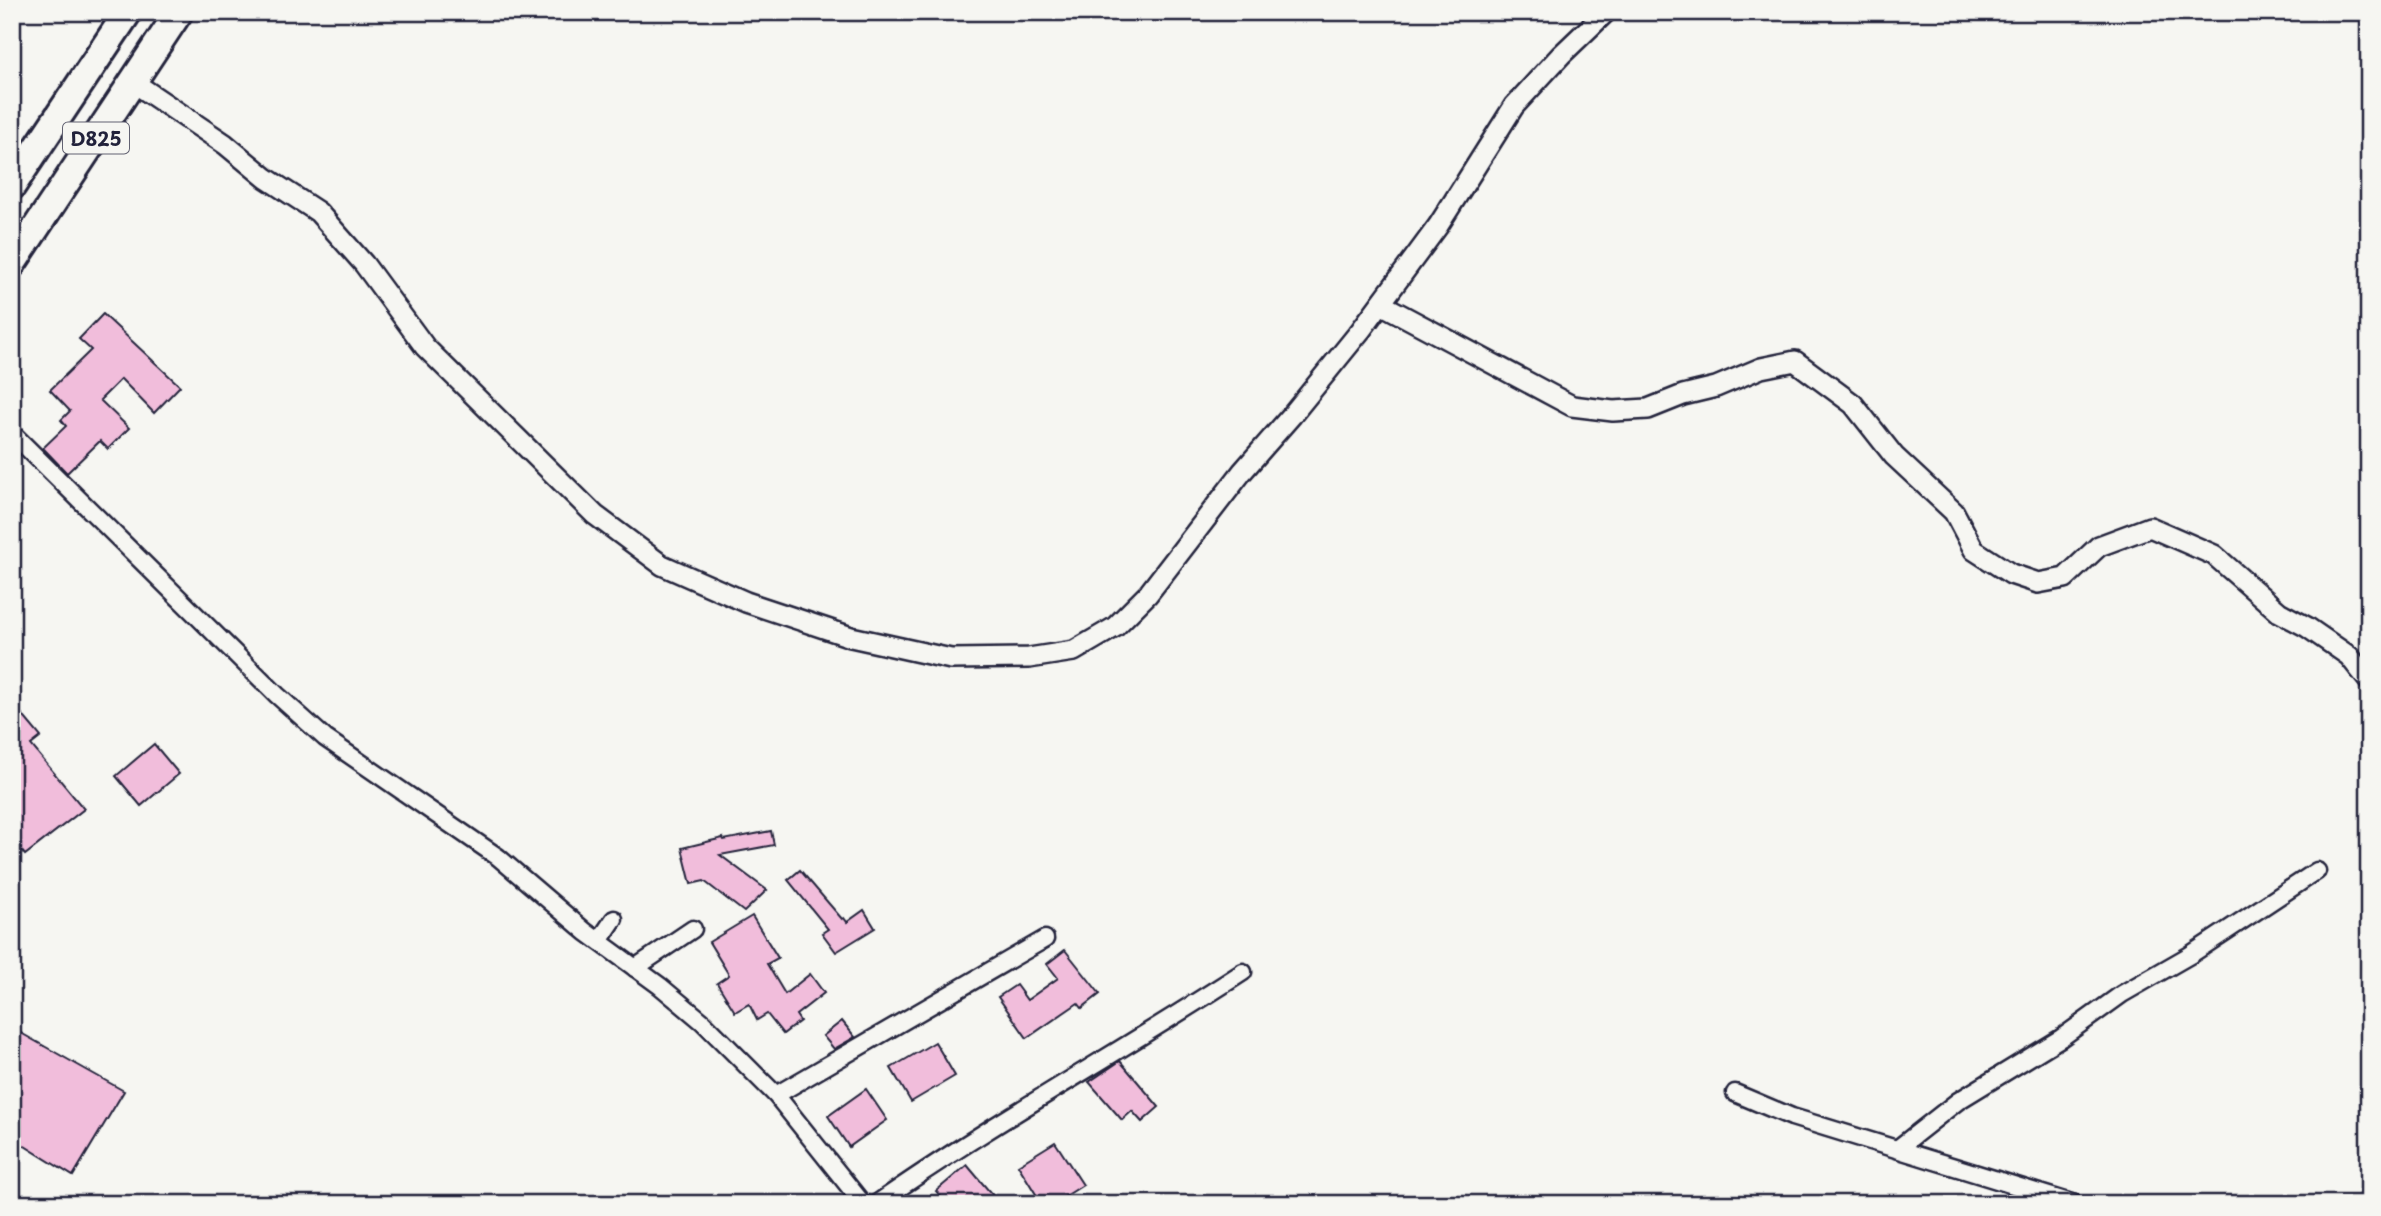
<svg xmlns="http://www.w3.org/2000/svg" width="2381" height="1216" font-family="'Playpen Sans',sans-serif">
	<style>
		.building { fill: #f1bddb; stroke: #22223b; stroke-width: 2 }
		.lines { fill: none; stroke-linecap: round; stroke-linejoin: round }
		.minor-casing { stroke: #22223b; stroke-width: 21 }
		.tertiary-casing { stroke: #22223b; stroke-width: 24 }
		.trunk-casing { stroke: #22223b; stroke-width: 32 }
		.minor { stroke: #f6f6f2; stroke-width: 16 }
		.tertiary { stroke: #f6f6f2; stroke-width: 19 }
		.trunk { stroke: #f6f6f2; stroke-width: 26 }
		.labels { text-anchor: middle; dominant-baseline: central; stroke-width: 5; stroke-linejoin: round; paint-order: stroke }
		.shield { fill: #f6f6f2; stroke: #626272; stroke-width: 2 }
		.shield-label { font-size: 19px; font-weight: bold; fill: #22223b }
	</style>
	<rect width="100%" height="100%" fill="#f6f6f2"/>
	<filter id="ink" filterUnits="userSpaceOnUse"><feTurbulence type="fractalNoise" baseFrequency=".0143" numOctaves="2"/><feDisplacementMap in="SourceGraphic" scale="14" xChannelSelector="R" yChannelSelector="G"/><feConvolveMatrix kernelMatrix="1 2 1 2 8 2 1 2 1" color-interpolation-filters="sRGB"/></filter>
	<g filter="url(#ink)">
		<g class="building">
			<polygon points="103,314 180,386 154,413 121,379 100,400 129,428 108,449 100,441 67,473 43,448 66,426 61,420 70,411 50,390 91,350 79,339"/>
			<polygon points="20,712 41,737 31,745 84,809 25,855 12,839 12,719"/>
			<polygon points="154,744 179,774 141,806 116,776"/>
			<polygon points="771,831 774,845 720,855 767,890 744,912 704,881 691,884 682,848 723,838 724,840"/>
			<polygon points="800,870 842,919 844,918 847,922 864,910 875,928 836,952 822,933 828,929 788,880"/>
			<polygon points="752,916 778,958 767,964 785,994 810,974 824,993 796,1015 800,1021 783,1034 767,1014 757,1020 749,1004 735,1012 717,983 729,975 709,942"/>
			<polygon points="1065,950 1100,994 1082,1008 1078,1003 1027,1038 998,997 1016,985 1027,1000 1058,978 1047,964"/>
			<polygon points="842,1021 855,1037 834,1049 823,1036"/>
			<polygon points="12,1028 124,1091 73,1176 12,1138"/>
			<polygon points="935,1042 955,1076 911,1102 891,1068"/>
			<polygon points="1120,1061 1159,1107 1142,1122 1132,1111 1122,1120 1089,1082"/>
			<polygon points="866,1089 887,1120 849,1147 828,1116"/>
			<polygon points="1055,1142 1083,1185 1053,1204 1042,1204 1018,1165"/>
			<polygon points="967,1165 1000,1204 947,1204 936,1191"/>
		</g>
		<g class="lines">
			<defs>
				<g id="minor">
					<polyline points="12,433 277,695 325,738 498,857 586,932 660,986 703,1022 776,1095 863,1204"/>
					<polyline points="599,941 614,919"/>
					<polyline points="635,968 693,929"/>
					<polyline points="1735,1093 1792,1117 2075,1204"/>
					<polyline points="776,1095 1045,939"/>
					<polyline points="1897,1149 1958,1101 2061,1038 2122,994 2190,955 2317,871"/>
					<path d="M876 1204C995 1121 1122 1051 1243 972"/>
				</g>
				<g id="tertiary">
					<polyline points="133,82 225,144 266,178 318,212 364,264 425,347 595,515 662,565 746,602 851,637 951,659 1029,658 1074,651 1115,627 1148,594 1242,472 1292,415 1361,330 1438,226 1514,106 1561,55 1606,12"/>
					<polyline points="1381,304 1572,406 1613,411 1648,409 1683,395 1716,387 1761,368 1795,361 1853,404 1894,456 1954,512 1974,550 2011,574 2038,583 2065,578 2099,546 2150,527 2214,555 2279,612 2307,627 2349,656 2369,681"/>
				</g>
				<g id="trunk">
					<polyline points="12,186 128,12"/>
					<polyline points="12,264 179,12"/>
				</g>
			</defs>
			<use href="#minor" class="minor-casing"/>
			<use href="#tertiary" class="tertiary-casing"/>
			<use href="#trunk" class="trunk-casing"/>
			<use href="#minor" class="minor"/>
			<use href="#tertiary" class="tertiary"/>
			<use href="#trunk" class="trunk"/>
		</g>
	</g>
	<g class="labels">
		<rect class="shield" x="63" y="122.5" width="66" height="31" rx="5"/>
		<g class="shield-label">
			<text x="96" y="138">D825</text>
		</g>
	</g>
	<rect width="2381" height="1216" fill="none" stroke="#f6f6f2" stroke-width="42"/>
	<rect x="21" y="21" width="2339" height="1174" fill="none" stroke="#22223b" stroke-width="2.5" filter="url(#ink)"/>
</svg>
